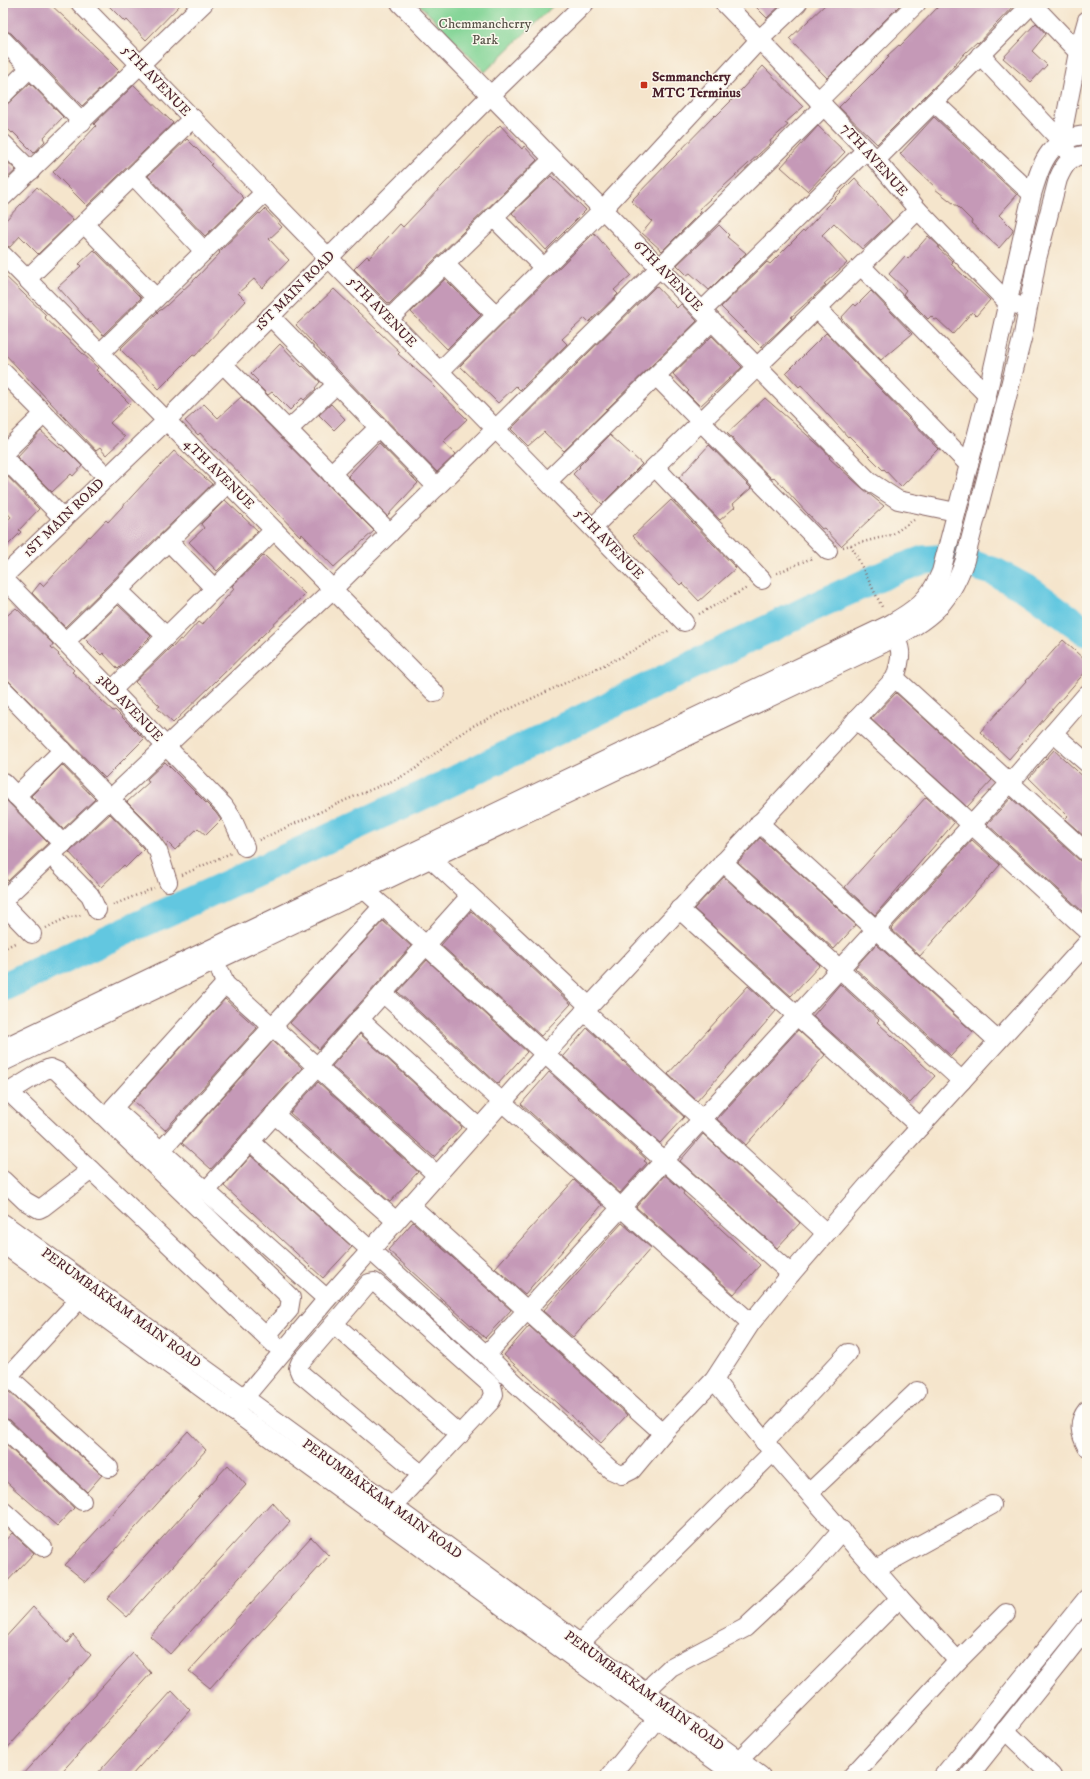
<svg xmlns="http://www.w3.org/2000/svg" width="1090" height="1779" font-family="'IM FELL DW Pica',serif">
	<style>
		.green { fill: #82d495; stroke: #667a60 }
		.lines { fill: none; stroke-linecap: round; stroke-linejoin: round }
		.river { stroke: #62c7e0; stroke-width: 29 }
		.building { fill: #c599b7 }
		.minor-casing { stroke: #866463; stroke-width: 20 }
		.path { stroke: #866463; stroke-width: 2.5; stroke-dasharray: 1 3; stroke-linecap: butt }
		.minor { stroke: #fff; stroke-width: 18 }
		.poi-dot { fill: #c8321e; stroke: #fbf7ec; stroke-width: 1.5 }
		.labels { text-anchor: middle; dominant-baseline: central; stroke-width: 3; stroke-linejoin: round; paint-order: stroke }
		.park-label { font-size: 14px; fill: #5b554b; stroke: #fbf7ec }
		.poi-label { font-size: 14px; font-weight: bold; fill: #4a1f2b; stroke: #fbf7ec; text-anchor: start }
		.street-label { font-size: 14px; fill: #4a1f2b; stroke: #fbf7ec }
	</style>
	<rect width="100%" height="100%" fill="#fbf7ec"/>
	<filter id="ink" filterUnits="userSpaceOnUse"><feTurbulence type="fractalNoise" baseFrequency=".025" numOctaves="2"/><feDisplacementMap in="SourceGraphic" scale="8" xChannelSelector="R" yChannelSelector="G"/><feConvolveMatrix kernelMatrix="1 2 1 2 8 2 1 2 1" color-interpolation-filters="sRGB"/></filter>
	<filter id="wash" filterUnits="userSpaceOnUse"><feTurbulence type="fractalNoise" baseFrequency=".012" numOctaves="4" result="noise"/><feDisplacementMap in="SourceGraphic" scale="16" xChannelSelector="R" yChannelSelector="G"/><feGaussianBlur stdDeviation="0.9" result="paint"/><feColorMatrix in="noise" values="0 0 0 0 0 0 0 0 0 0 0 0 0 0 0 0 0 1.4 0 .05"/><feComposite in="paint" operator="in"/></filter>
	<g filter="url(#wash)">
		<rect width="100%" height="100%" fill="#f5e5cc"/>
		<polygon class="green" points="418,3 556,3 485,72"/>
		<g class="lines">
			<polyline class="river" points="3,987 432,791 824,602 893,571 923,560 952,558 995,572 1032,592 1087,632"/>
		</g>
		<g id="blocks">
			<g class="building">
				<polygon points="3,3 49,3 111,61 110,62 119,71 82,106 11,33 3,30"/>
				<polygon points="106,3 182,3 146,40 127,20 125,22"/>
				<polygon points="752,3 783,3 767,18"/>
				<polygon points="827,3 902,3 827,78 789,39"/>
				<polygon points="942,3 1016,3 978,43 977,42 965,53 937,84 877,144 839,107 889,57 887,56 899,45 900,46"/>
				<polygon points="1036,23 1046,34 1032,51 1047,65 1031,82 1003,58"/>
				<polygon points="763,66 803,107 785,123 788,125 770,141 771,143 699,209 701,212 662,251 642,233 652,221 631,201 715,115 716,116 732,100"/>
				<polygon points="30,83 63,117 43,138 45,141 34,153 13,132 12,133 3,124 3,108"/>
				<polygon points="134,85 173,123 87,206 53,172 96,126 94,124"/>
				<polygon points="934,117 1017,195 999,215 1013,229 1012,233 999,248 971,223 972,221 958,207 935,189 936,188 900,154"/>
				<polygon points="500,125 522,149 524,146 537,160 389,304 354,269 367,256 369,258 400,224 403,227"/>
				<polygon points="818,126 845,152 808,191 781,167"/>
				<polygon points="187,139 212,164 210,165 244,198 205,236 148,176"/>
				<polygon points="3,158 16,170 3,182"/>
				<polygon points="551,176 586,210 546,250 512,213"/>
				<polygon points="855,178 892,221 862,249 834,223 822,235 847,263 824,284 826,285 791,317 792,318 779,331 761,347 721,307 767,262 770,264 803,231 804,232 825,209 825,208"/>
				<polygon points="37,187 73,220 38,254 20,236 10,247 3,245 3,223"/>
				<polygon points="265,209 282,227 269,239 289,260 262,288 254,279 238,293 246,301 195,356 193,355 159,389 120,349 160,310 161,310 167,305 196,278 220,253 219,252 259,213 260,214"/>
				<polygon points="719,225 729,235 727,237 746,253 709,290 690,273 687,275 677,265"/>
				<polygon points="594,233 631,275 614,290 618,294 589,322 585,318 562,339 567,344 520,390 516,386 498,403 460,366"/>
				<polygon points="928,236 939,246 938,248 953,262 951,264 990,300 976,316 972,312 953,334 937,319 935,320 931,316 928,319 903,294 906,290 889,274 905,256 908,259"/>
				<polygon points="94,250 141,298 103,335 91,322 90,323 58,287 81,266 79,264"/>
				<polygon points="3,274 46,315 44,317 98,368 96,370 130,404 110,423 125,437 106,455 100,448 96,451 3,352"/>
				<polygon points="445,279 481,315 447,349 411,312"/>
				<polygon points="656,286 677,308 681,304 697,321 564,451 544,432 528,446 511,429"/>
				<polygon points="334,289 400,352 398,354 434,385 433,386 467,419 443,442 456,454 437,472 340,372 296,325"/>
				<polygon points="871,291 912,334 881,360 841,318 854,304 856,306"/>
				<polygon points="826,333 938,449 901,487 884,469 883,470 849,436 848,437 801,385 799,387 786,373"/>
				<polygon points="712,336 742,367 700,406 687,393 689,391 673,374"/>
				<polygon points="280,344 302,367 303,366 320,382 315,388 316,389 304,400 302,398 290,410 272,392 268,395 256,383 258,381 251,374"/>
				<polygon points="241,397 374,531 334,567 302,534 300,536 216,449 215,450 200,433 198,435 185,421 204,404 218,418"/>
				<polygon points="765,398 823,449 830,457 829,458 862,488 884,506 841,546 824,528 822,529 807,513 774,477 772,479 727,433"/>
				<polygon points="331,404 345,419 334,430 319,415"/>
				<polygon points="41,431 65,452 66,450 82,466 73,476 71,474 52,492 17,457"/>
				<polygon points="610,435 642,464 602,504 573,474 580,467 579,466"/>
				<polygon points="379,443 418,483 387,516 348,476"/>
				<polygon points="709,445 751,488 733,504 735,507 720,520 679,478"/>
				<polygon points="174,451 212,484 65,627 32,593 40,583 43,586 89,536 90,537 106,520 108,522"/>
				<polygon points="3,472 39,509 19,530 21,532 3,550 3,524 11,517 3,508"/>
				<polygon points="225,500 258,531 217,571 189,542 204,528 201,524"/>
				<polygon points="671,500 736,568 699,601 682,583 680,585 633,536"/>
				<polygon points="264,555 305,594 173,723 157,708 160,706 135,682 172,646 173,647 180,639 182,640 198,622 202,625 234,589 232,586"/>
				<polygon points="118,605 151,636 118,669 103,653 101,655 84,638"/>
				<polygon points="16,608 53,644 51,647 59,654 58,655 74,670 72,672 90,688 89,689 113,711 115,710 144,739 105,778 3,675 3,619"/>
				<polygon points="1063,640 1087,662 1087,670 1009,759 980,732"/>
				<polygon points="896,693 992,780 967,807 871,719"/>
				<polygon points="1054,750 1087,780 1087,839 1065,819 1068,816 1029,778"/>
				<polygon points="165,762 216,813 221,820 206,835 198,828 175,850 127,802 149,782 147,779"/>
				<polygon points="62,765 95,799 63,829 31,796"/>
				<polygon points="3,797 48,843 8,881 3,875"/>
				<polygon points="926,797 954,823 875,915 845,887"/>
				<polygon points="1011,798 1080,861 1087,863 1087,906 1082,911 987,824"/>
				<polygon points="110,814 144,849 126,867 124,865 101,887 69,852"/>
				<polygon points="760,838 856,925 834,949 738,862"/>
				<polygon points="972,840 1000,865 920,956 891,929"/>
				<polygon points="724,877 820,965 791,996 694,909"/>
				<polygon points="471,911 571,1004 541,1036 441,945"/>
				<polygon points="383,921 411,946 319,1049 290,1023"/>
				<polygon points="876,944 973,1032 951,1056 855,968"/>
				<polygon points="427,960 527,1052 498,1084 398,992"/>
				<polygon points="840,984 879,1020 877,1022 935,1076 910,1103 813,1016"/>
				<polygon points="748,986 776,1011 697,1101 668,1074"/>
				<polygon points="225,999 257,1028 165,1130 133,1101"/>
				<polygon points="587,1028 684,1117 660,1143 563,1056"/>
				<polygon points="798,1030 825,1055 746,1145 717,1119"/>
				<polygon points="360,1034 462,1127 434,1157 332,1066"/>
				<polygon points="273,1041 302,1068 211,1169 182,1143"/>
				<polygon points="549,1072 646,1159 644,1161 647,1163 620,1193 521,1104"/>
				<polygon points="318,1082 418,1172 390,1202 290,1113"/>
				<polygon points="703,1134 800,1223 777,1248 680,1161"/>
				<polygon points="251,1156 352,1247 323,1278 224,1186"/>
				<polygon points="664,1176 666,1176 684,1192 683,1194 760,1265 734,1294 636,1207"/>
				<polygon points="574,1180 602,1205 525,1294 495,1268"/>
				<polygon points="413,1222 511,1310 485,1338 388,1250"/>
				<polygon points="622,1223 651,1248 573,1337 543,1311"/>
				<polygon points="529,1326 627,1415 601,1443 504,1355"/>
				<polygon points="8,1391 102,1475 87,1492 10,1420 3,1418 3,1392"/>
				<polygon points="188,1431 206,1450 86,1582 65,1565"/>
				<polygon points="3,1442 74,1508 57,1526 3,1479"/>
				<polygon points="228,1465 246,1485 127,1617 107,1599"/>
				<polygon points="272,1502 290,1522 170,1654 150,1636"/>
				<polygon points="12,1533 34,1553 3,1586 3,1543"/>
				<polygon points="311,1537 329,1556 210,1688 189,1671"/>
				<polygon points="33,1607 67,1643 73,1635 91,1655 3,1753 3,1640"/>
				<polygon points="133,1653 151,1673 58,1776 21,1776"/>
				<polygon points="172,1691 190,1710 131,1776 95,1776"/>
			</g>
		</g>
	</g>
	<g filter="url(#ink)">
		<use href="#blocks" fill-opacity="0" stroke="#866463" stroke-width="1"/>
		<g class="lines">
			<defs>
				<g id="minor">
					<polyline points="80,3 684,622"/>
					<polyline points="400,3 869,481 898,500 956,512"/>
					<polyline points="724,3 876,160 918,210 1008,303 1018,305"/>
					<polyline points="1031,3 1078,52"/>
					<polyline points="3,40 82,122"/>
					<polyline points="980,55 1061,141 1067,151"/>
					<polyline points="3,95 30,68"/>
					<polyline points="818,101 917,3"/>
					<polyline points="934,102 1032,194"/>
					<polyline points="1061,141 1078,52 1087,20"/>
					<polyline points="3,143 31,171"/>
					<polyline points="876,160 1032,4"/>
					<polyline points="134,176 204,251"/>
					<polyline points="3,197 204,3"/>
					<polyline points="493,217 544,268"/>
					<polyline points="84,224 156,298"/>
					<polyline points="3,255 435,693"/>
					<polyline points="445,264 496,315"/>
					<polyline points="861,266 987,395"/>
					<polyline points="27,279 193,118"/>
					<polyline points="817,309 969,465"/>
					<polyline points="702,311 866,150"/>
					<polyline points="270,316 437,487"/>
					<polyline points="389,319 553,159"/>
					<polyline points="100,353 265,192"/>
					<polyline points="223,364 390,533"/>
					<polyline points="440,371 603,209 760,39 798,3"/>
					<polyline points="3,372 107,477"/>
					<polyline points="656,376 828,551"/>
					<polyline points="288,430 337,384"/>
					<polyline points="3,454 44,414"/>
					<polyline points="3,457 64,519"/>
					<polyline points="655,467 762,580"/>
					<polyline points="331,474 379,427"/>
					<polyline points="548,481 712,321"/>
					<polyline points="593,527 918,210"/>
					<polyline points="168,541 215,589"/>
					<polyline points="3,577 166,421 491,95 585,3"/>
					<polyline points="3,578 224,806 232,818 245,847"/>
					<polyline points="118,590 166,636"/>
					<polyline points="65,642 228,483"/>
					<polyline points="895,678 1087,853"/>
					<polyline points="3,689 150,840 158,851 168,882"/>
					<polyline points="112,690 274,530"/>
					<polyline points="856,719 1087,930"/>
					<polyline points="1053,733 1087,763"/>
					<polyline points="3,782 63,844"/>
					<polyline points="16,796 63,750"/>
					<polyline points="759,823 998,1041"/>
					<polyline points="51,855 90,895 97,910"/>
					<polyline points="431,859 589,1006"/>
					<polyline points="723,862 962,1081"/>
					<polyline points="365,890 545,1054 791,1274"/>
					<polyline points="3,900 333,589 824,106"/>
					<polyline points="3,904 32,934"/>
					<polyline points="679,909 920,1127"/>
					<polyline points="221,973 225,984 437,1175"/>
					<polyline points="225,984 113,1108 327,1299"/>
					<polyline points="383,993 502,1102 751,1323"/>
					<polyline points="584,1011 826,1233"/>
					<polyline points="359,1019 479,1128"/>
					<path d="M3 1048 890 624C915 610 930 599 941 572L987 395 1032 194C1042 162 1049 137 1087 135"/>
					<path d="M3 1062 878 646C924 623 948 610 965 560L1023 335 1037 259 1058 179C1064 165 1070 155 1087 155"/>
					<polyline points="3,1089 9,1092 275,1345"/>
					<polyline points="9,1092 43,1071 50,1068 57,1071 291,1298 289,1310 266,1336"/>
					<polyline points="274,1114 396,1221"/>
					<polyline points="250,1141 486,1355 515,1383 611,1470 622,1475 632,1470 663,1433 714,1380 751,1323 791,1274 881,1170 1087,943"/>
					<polyline points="161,1151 272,1027 383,906"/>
					<polyline points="3,1180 25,1201 39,1209 43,1207 91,1170"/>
					<polyline points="206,1191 470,896"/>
					<polyline points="410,1205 663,1433"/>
					<polyline points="3,1223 244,1397 761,1776"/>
					<polyline points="3,1244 736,1776"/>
					<polyline points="334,1324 460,1435"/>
					<polyline points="486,1355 1010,783 1087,694"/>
					<polyline points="3,1372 109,1468"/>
					<polyline points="714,1380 773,1452 900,1598 958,1661"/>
					<polyline points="3,1382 87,1291"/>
					<path d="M1087 1410C1077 1422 1080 1434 1087 1447"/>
					<path d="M233 1411 327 1299 545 1054 895 678C903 654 902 649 891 627"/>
					<polyline points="3,1428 82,1501"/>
					<polyline points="764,1442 848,1353"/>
					<polyline points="809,1493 917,1391"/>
					<polyline points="392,1507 402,1496 491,1401 494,1394 492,1386 378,1285 374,1282 369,1283 300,1363 298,1368 300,1373 422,1475"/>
					<polyline points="3,1511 43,1547"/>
					<polyline points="876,1569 992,1505"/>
					<polyline points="579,1644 773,1452"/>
					<polyline points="646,1694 654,1683 671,1667 745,1628 809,1568 842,1530"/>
					<polyline points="1005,1730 1052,1776"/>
					<polyline points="739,1760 900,1598"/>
					<polyline points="610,1776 664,1710"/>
					<polyline points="852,1776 958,1661 1006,1613"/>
					<polyline points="943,1776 1087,1598"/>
					<polyline points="969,1776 1087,1628"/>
				</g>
			</defs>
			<use href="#minor" class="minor-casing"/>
			<g class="path">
				<polyline points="851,545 883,609"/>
				<polyline points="843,547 891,535 914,520"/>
				<polyline points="777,573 812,558"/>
				<polyline points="699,614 747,588"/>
				<polyline points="259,840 346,800 399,778 415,769 457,736 473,726 621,657 670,630"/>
				<polyline points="182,875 231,853"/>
				<polyline points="113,905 154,888"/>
				<polyline points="46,928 66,918 81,915"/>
				<polyline points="3,949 17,942"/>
			</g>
			<use href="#minor" class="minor"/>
		</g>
	</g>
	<rect class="poi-dot" x="640" y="81" width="8" height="8" rx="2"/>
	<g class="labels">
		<g class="park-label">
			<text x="485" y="24">Chemmancherry<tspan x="485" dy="16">Park</tspan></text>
		</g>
		<g class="poi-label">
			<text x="652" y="77">Semmanchery<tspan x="652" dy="16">MTC Terminus</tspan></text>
		</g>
		<g class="street-label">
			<text transform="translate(156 81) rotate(46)">5TH AVENUE</text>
			<text transform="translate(874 160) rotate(48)">7TH AVENUE</text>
			<text transform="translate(668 276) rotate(46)">6TH AVENUE</text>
			<text transform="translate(295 291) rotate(-45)">1ST MAIN ROAD</text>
			<text transform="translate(382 312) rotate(46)">5TH AVENUE</text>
			<text transform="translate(219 474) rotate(45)">4TH AVENUE</text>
			<text transform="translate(64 518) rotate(-44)">1ST MAIN ROAD</text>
			<text transform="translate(609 544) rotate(46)">5TH AVENUE</text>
			<text transform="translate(130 708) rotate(46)">3RD AVENUE</text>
			<text transform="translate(121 1308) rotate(36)">PERUMBAKKAM MAIN ROAD</text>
			<text transform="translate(382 1499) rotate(36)">PERUMBAKKAM MAIN ROAD</text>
			<text transform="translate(644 1691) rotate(36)">PERUMBAKKAM MAIN ROAD</text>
		</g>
	</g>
	<rect width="1090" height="1779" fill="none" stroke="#fbf7ec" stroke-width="16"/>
</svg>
